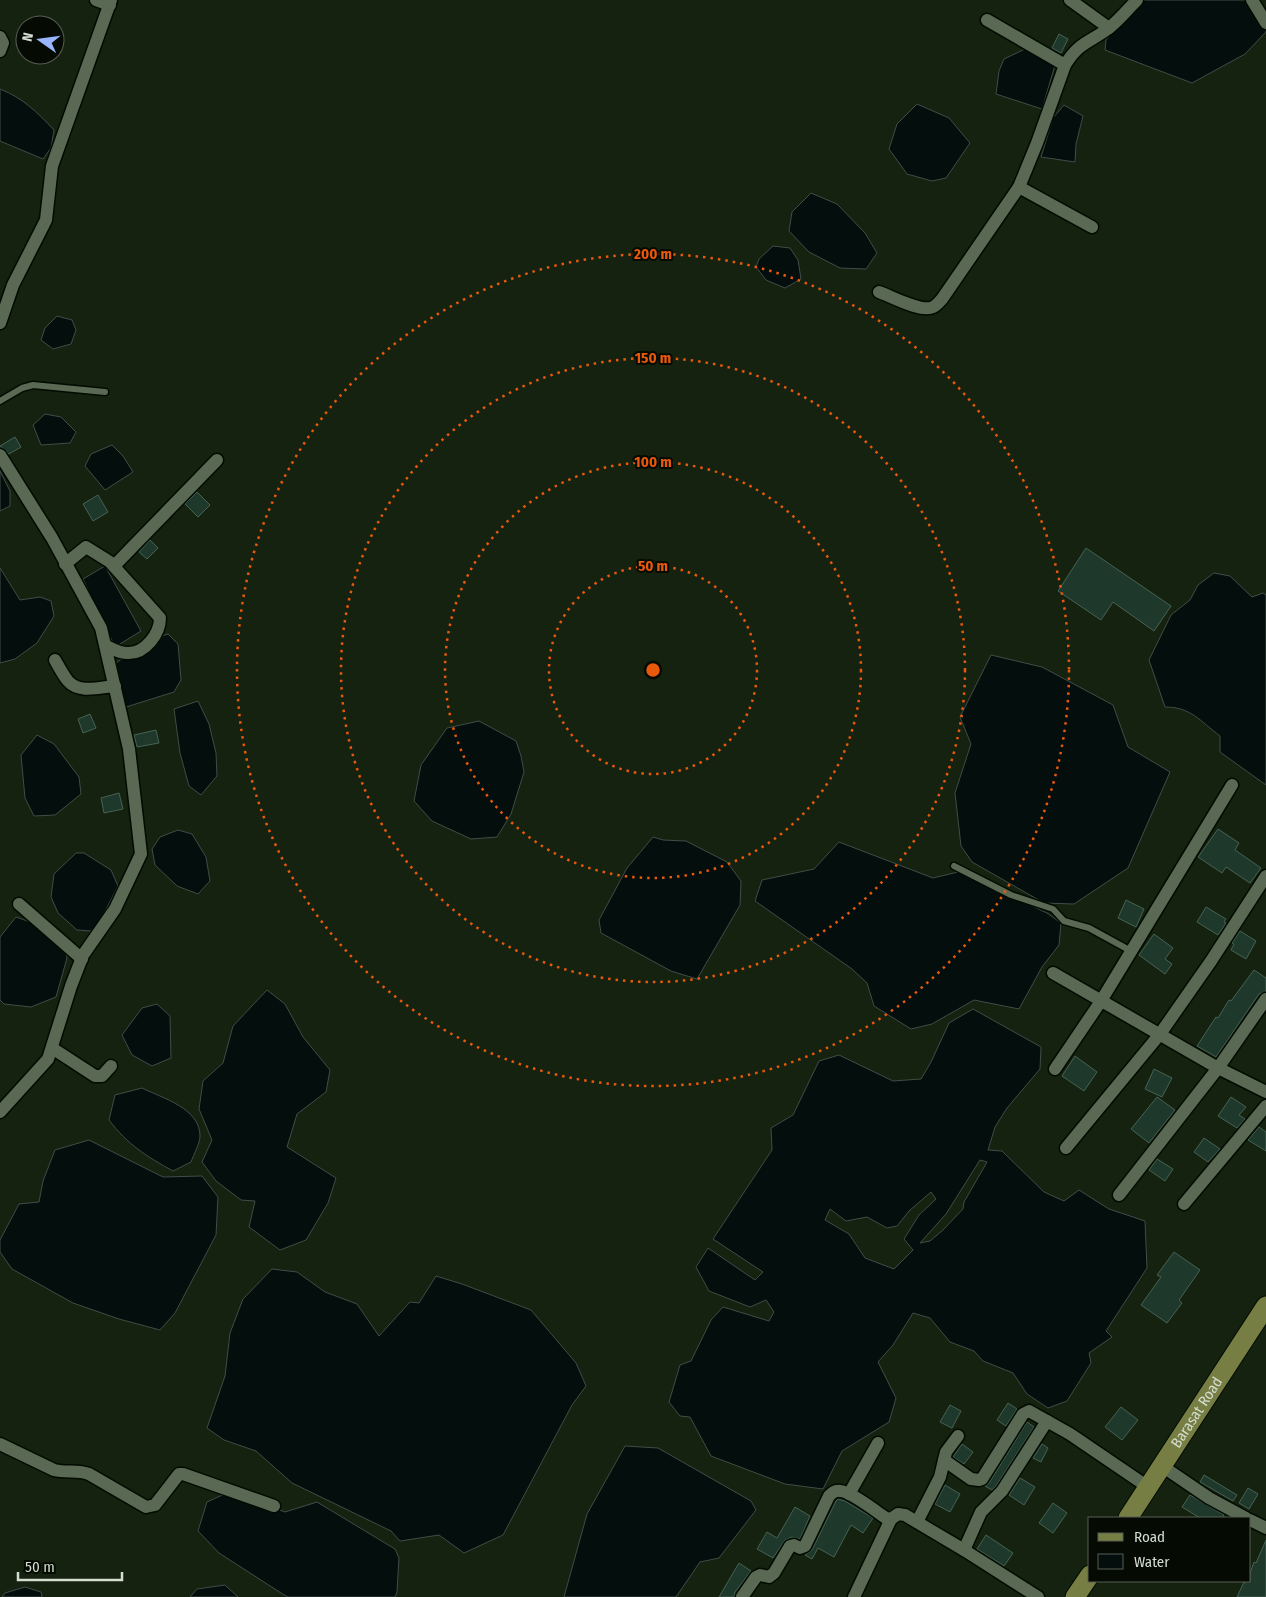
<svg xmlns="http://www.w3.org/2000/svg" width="1266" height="1597" font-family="'Fira Sans Condensed',sans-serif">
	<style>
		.water { fill: #030e0d; stroke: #424c48; fill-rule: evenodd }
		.building { fill: #1e382c; stroke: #476254 }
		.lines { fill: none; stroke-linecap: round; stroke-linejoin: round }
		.service-casing { stroke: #020b00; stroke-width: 9 }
		.minor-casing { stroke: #020b00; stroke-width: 15 }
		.primary-casing { stroke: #020b00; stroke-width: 21 }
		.service { stroke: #596953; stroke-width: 6 }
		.minor { stroke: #596953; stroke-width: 12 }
		.primary { stroke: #767e43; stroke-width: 19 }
		.ring { fill: none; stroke: #e8590c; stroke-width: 2.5; stroke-dasharray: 2.5 5 }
		.labels { text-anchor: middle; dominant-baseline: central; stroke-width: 4; stroke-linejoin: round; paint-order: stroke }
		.street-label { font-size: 15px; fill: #d4ddd0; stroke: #050a03 }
		.centre { fill: #e8590c; stroke: #050a03; stroke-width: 2.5 }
		.ring-label { font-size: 15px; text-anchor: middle; font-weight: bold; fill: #e8590c; stroke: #050a03; stroke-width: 4; stroke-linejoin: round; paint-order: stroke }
	</style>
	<rect width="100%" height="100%" fill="#15220f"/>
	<g class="water">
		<polygon points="1141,0 1247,0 1266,27 1266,32 1245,54 1192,83 1105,50 1106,40"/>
		<polygon points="1025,49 1056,62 1042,109 996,94 999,71 1004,59"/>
		<path d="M0 89C23 98 37 112 54 130L51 148 43 159 0 141Z"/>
		<polygon points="917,104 949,118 970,143 946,178 932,181 907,174 889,149 897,124"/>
		<polygon points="1064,105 1083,116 1076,144 1075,162 1041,157 1053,118"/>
		<polygon points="811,193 837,204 865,233 877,253 866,269 840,268 809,252 789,231 792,212"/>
		<polygon points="773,246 790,248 798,260 801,279 785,288 766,280 756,267 759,259"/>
		<polygon points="57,316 72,320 76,330 71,344 53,349 41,340 45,328"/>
		<polygon points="45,414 61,417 76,432 70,443 41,445 33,425"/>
		<polygon points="112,445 123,456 133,472 105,490 85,466 91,454"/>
		<polygon points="0,471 10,491 10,506 0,511"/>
		<polygon points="105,566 141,631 115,647 83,579"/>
		<polygon points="0,568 20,600 40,597 51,601 54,616 37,643 15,659 0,663"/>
		<path d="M1214 573 1230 576 1252 597 1263 593 1266 595V785L1220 752V736C1200 721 1191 707 1165 707L1149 660 1171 615 1190 600 1198 585Z"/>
		<polygon points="168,634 178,644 181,680 174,692 126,707 116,663 147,641"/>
		<polygon points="991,655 1042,667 1113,705 1128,747 1170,772 1128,868 1074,904 1044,903 972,862 961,846 955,793 971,744 960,717"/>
		<polygon points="198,701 209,724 216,753 217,776 201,795 189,786 180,753 174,709"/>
		<polygon points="479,721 516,741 521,756 524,772 511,814 497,837 471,839 432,821 414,801 421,765 447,728"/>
		<polygon points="37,735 54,744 79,777 81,794 55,815 34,816 25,798 21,755"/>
		<polygon points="178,830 192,834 206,857 210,881 198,894 177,886 155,865 152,849 160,837"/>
		<polygon points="653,837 663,840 686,841 727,862 741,881 740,905 697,979 671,971 601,933 599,920 627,868"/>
		<polygon points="839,842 933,878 958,872 1047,913 1061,923 1059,945 1042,967 1019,1009 974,1000 932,1024 911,1029 874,1006 867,983 852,969 755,901 762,880 814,869"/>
		<polygon points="76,853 84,853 111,870 118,886 101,919 91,931 77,930 58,913 51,897 54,874"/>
		<polygon points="16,917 33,923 64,947 67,958 56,997 31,1007 4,1004 0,1000 0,937"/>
		<polygon points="267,990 285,1004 303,1037 330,1070 326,1092 297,1114 287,1147 336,1178 328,1203 306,1240 280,1250 249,1227 255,1201 241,1200 216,1181 202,1162 212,1140 199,1109 203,1081 223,1063 233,1026"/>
		<polygon points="157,1004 170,1016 171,1058 152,1066 132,1055 122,1035 142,1008"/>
		<path d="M973 1009 1041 1047 1040 1069 1007 1108 995 1127 988 1150 1002 1151 1044 1192 1064 1201 1079 1190 1109 1209 1145 1221 1147 1268 1106 1331 1112 1337 1089 1353 1091 1363 1067 1401 1048 1408 1027 1394 1013 1373 983 1361 974 1351 950 1342 930 1318 913 1313 893 1345 878 1362 896 1398 889 1422 842 1451 823 1489 785 1484 711 1456 690 1417 680 1416 669 1402 680 1365 691 1361 711 1320 723 1307 769 1321 774 1312 766 1300 750 1307 709 1291 696 1267 708 1248 755 1280 763 1272 713 1239 772 1150 771 1128 793 1115 819 1061 839 1055 893 1081 921 1079 931 1062 949 1023ZM980 1160 987 1162 964 1202 963 1209 943 1230 930 1241 920 1243 946 1214ZM931 1192 936 1199 919 1215 904 1239 913 1250 894 1269 865 1258 849 1234 825 1220 830 1209 846 1221 867 1217 887 1228 897 1226 909 1211Z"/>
		<path d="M142 1088C162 1098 200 1108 200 1136 200 1143 194 1154 191 1162L173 1171C146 1156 128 1145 109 1120L115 1095Z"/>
		<polygon points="89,1140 163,1177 202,1176 218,1197 216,1235 175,1313 160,1330 119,1319 73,1303 12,1269 0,1252 0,1240 19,1204 39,1202 43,1181 55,1150"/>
		<polygon points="272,1269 297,1272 325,1292 357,1304 379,1336 410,1302 419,1303 436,1276 462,1284 531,1310 576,1363 586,1386 572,1405 503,1535 464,1553 439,1535 400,1541 391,1531 292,1483 256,1451 224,1440 207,1428 225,1376 230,1333 243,1299"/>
		<polygon points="625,1446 658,1448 751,1501 756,1510 719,1558 700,1562 676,1597 564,1597 587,1514"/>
		<polygon points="229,1492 285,1512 317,1502 395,1549 399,1558 397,1592 395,1597 288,1597 281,1593 219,1553 198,1531 207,1502"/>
		<polygon points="225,1585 238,1597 190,1597 197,1589"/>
		<polygon points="25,1587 41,1592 42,1597 2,1597 5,1593"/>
	</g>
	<g class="building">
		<polygon points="1059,34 1068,39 1061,53 1052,48"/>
		<polygon points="15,437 21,447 9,454 0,446"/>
		<polygon points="197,492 210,505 198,517 185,504"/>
		<polygon points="98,495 108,512 93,521 83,504"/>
		<polygon points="150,540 158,548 147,559 139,552"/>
		<polygon points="1086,548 1171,606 1154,631 1113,602 1101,620 1058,591"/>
		<polygon points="90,714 96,728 83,733 78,719"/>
		<polygon points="156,730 159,743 137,747 134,735"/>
		<polygon points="119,793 123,809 104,813 101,798"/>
		<polygon points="1218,829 1239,843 1235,850 1261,868 1250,883 1226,867 1222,873 1198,857"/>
		<polygon points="1126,900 1144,909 1136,927 1118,918"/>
		<polygon points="1206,907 1226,919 1224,922 1226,923 1218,935 1197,922"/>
		<polygon points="1240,931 1256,941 1246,959 1231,950 1234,944 1232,943"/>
		<polygon points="1154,934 1173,948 1165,959 1172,964 1165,974 1139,955"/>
		<polygon points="1254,970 1266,978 1266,991 1259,994 1216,1057 1197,1046 1216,1017 1218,1018 1229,1000 1231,1001"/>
		<polygon points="1075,1056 1097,1072 1084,1091 1062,1076"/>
		<polygon points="1154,1069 1172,1078 1162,1097 1145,1089"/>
		<polygon points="1157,1097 1175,1110 1149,1143 1131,1129"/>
		<polygon points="1231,1097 1246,1107 1239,1115 1245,1119 1237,1128 1218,1116"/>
		<polygon points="1259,1127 1266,1132 1266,1151 1248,1140"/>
		<polygon points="1204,1138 1220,1149 1208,1162 1194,1152"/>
		<polygon points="1157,1159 1173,1169 1165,1181 1149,1170"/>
		<polygon points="1174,1252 1200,1270 1179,1300 1182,1303 1167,1323 1141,1305 1161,1277 1157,1275"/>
		<polygon points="1008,1403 1017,1409 1006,1426 997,1420"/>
		<polygon points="950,1405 961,1411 952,1428 940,1422"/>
		<polygon points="1121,1407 1138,1420 1122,1440 1105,1427"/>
		<polygon points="1027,1422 1034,1427 996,1486 992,1490 985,1486 989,1483"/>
		<polygon points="962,1444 973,1452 964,1464 953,1457"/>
		<polygon points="1042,1444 1048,1448 1041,1462 1033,1458"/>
		<polygon points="1204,1475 1237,1495 1233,1501 1200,1482"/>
		<polygon points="1020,1478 1035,1487 1024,1505 1009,1495"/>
		<polygon points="945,1485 960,1494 950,1512 935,1504"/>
		<polygon points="1248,1488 1258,1494 1249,1509 1239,1503"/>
		<polygon points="1190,1495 1224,1515 1222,1518 1200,1518 1182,1507"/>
		<polygon points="838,1499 845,1501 873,1518 863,1533 851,1525 834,1557 818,1548 812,1559 805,1555 812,1550 836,1501"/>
		<polygon points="1053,1503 1067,1513 1053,1533 1039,1523"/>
		<polygon points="795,1507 810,1516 800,1539 792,1537 785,1540 773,1558 757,1549 767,1532 777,1538"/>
		<polygon points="986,1535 1013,1553 1004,1566 977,1549"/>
		<polygon points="1266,1540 1266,1597 1237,1597 1244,1582 1245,1583 1246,1581 1250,1581 1250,1573 1254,1562 1256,1563"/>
		<polygon points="739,1563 751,1571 735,1592 734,1597 719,1597"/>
	</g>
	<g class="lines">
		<defs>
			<g id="service">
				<polyline points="0,401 22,388 33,385 105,392"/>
				<polyline points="954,866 1011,895 1053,909 1064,921 1089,928 1131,951"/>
			</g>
			<g id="minor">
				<polyline points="96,0 110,5"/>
				<polyline points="1070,0 1109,28"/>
				<polyline points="1252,0 1266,23"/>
				<polyline points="987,20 1065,65"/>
				<polyline points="0,37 3,43 0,51"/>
				<polyline points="1019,187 1092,227"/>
				<path d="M879 292C891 296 921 313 933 307 936 306 939 302 942 299L1019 187 1037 143 1065 65C1079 42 1089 43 1109 28 1119 20 1128 9 1137 0"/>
				<polyline points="0,323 13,285 46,220 52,166 111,0"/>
				<polyline points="0,455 52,538 101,628 129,749 141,854 115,909 83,955 71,986 48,1059 0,1112"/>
				<path d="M65 564 86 547 110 562 160 618C160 634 145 653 129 653 121 654 113 649 106 646"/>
				<polyline points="114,566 217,460"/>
				<path d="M55 660C59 667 63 675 68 681 79 694 101 687 115 686"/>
				<polyline points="19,904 82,959"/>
				<polyline points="1053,973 1218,1068 1266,1092"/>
				<polyline points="52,1048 95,1076 102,1076 111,1066"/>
				<polyline points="1055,1069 1101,1001 1232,785"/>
				<polyline points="1066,1148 1160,1034 1211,961 1266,876"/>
				<polyline points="1119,1195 1218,1068 1266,999"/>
				<polyline points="1184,1204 1266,1106"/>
				<path d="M0 1444 54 1470C66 1473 78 1470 89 1474L146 1507 155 1505 179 1474H183L274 1506"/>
				<polyline points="944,1460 971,1479 979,1480 982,1479 1023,1414 1029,1411 1070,1434 1148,1487"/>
				<polyline points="1162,1466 1209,1498 1246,1518"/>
				<polyline points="849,1494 878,1443"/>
				<polyline points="1250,1520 1266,1528"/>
				<polyline points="917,1522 940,1477 946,1452 958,1436"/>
				<polyline points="964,1550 981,1512 1002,1491 1047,1421"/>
				<path d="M742 1597 756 1577 760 1575 769 1577 774 1573 790 1546 794 1545 800 1548 805 1546 829 1496C832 1493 835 1490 840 1491 850 1491 877 1512 886 1518L891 1519 898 1514 905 1515 964 1550 1038 1597"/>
				<polyline points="854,1597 891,1519"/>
			</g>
			<g id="primary">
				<path id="s1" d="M1128 1518 1266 1306"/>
				<polyline points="1075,1597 1090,1575"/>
			</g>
		</defs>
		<use href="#service" class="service-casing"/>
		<use href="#minor" class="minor-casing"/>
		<use href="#primary" class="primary-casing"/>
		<use href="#service" class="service"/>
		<use href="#minor" class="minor"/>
		<use href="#primary" class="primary"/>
	</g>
	<g class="ring">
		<circle cx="653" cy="670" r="104"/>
		<circle cx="653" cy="670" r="208"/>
		<circle cx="653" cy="670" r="312"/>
		<circle cx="653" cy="670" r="416"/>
	</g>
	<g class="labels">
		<g class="street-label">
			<text stroke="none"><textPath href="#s1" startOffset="126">Barasat Road</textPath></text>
		</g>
	</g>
	<circle cx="653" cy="670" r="8" class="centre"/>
	<g class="ring-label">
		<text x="653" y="259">200 m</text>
		<text x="653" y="363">150 m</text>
		<text x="653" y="467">100 m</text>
		<text x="653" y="571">50 m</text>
	</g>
	<rect x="1088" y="1517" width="162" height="65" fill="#050a03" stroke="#585e55"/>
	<rect x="1098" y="1533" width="25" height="8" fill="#767e43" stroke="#585e55"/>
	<text x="1134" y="1542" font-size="15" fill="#d4ddd0">Road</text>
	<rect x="1098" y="1554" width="25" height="15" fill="#030e0d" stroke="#585e55"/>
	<text x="1134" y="1567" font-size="15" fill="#d4ddd0">Water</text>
	<g transform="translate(40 40) rotate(284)"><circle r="24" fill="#050a03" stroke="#585e55"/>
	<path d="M0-4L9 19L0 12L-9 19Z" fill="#98b5fd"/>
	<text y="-8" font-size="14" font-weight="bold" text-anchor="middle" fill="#d4ddd0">N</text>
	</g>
	<path d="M18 1572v8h104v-8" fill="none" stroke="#d4ddd0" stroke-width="2.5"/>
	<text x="25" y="1572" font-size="15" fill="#d4ddd0" stroke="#050a03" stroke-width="4" paint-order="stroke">50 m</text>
</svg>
